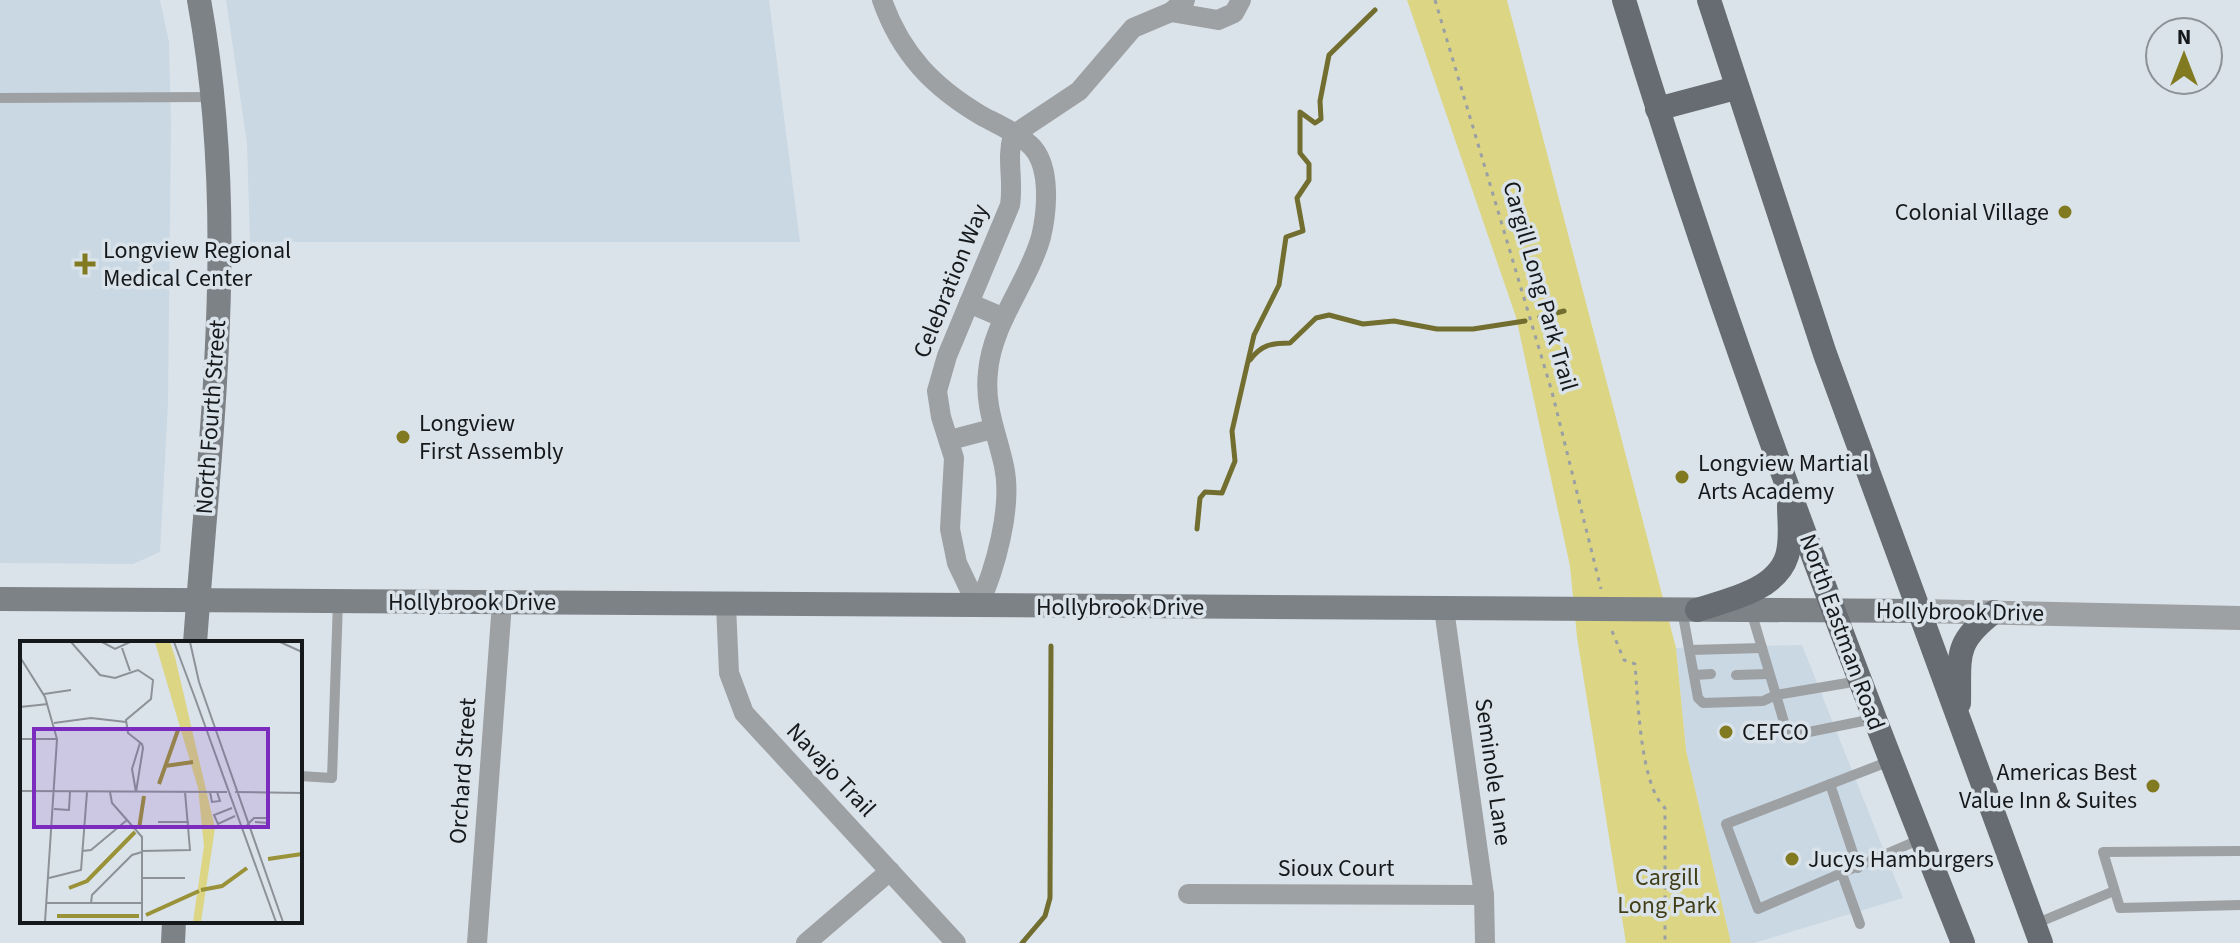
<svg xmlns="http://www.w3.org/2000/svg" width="2240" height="943" font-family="'Source Sans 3',sans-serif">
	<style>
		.built { fill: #cad8e4 }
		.green { fill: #dbd584 }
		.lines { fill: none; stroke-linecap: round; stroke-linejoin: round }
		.stream { stroke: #726e2f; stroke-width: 5 }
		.path { stroke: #999fa4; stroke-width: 3; stroke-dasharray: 4 6; stroke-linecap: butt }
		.service { stroke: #9ea1a4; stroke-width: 10 }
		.minor { stroke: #9ea1a4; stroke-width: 20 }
		.tertiary { stroke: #9ea1a4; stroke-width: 24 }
		.secondary { stroke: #7d8286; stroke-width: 24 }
		.primary { stroke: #666c71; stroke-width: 24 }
		.poi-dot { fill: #827a20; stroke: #dbe3ea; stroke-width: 3 }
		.labels { text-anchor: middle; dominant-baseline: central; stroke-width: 7; stroke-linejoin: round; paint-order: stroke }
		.poi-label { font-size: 24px; fill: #16191b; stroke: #dbe3ea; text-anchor: start }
		.street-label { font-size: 24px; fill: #16191b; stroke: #dbe3ea }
		.park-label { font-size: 24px; fill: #413e18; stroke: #dbe3ea }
		.inset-river { fill: none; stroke: #9a9238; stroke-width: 4 }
		.inset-road { fill: none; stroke: #8c9297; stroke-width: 2 }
		.view { fill: #7b2cbf; fill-opacity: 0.15; stroke: #7b2cbf; stroke-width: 4 }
		.inset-edge { fill: none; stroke: #16191b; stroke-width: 4 }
	</style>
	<rect width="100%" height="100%" fill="#dbe3ea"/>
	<g class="built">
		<polygon points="0,0 160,0 169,42 171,124 168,404 160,552 133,564 0,563"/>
		<polygon points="226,0 769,0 800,242 250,242 247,144"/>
		<polygon points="1802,645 1903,898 1754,943 1731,943 1686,750 1676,648"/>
	</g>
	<polygon class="green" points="1407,0 1507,0 1676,648 1686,750 1731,943 1626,943 1577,637 1570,566 1516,317"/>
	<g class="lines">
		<g class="stream">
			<polyline points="1540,317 1564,311"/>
			<path d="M1250 360C1261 345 1271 343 1290 343L1316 318 1329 315 1363 324 1394 321 1437 329H1473L1525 321"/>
			<polyline points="1197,529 1200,498 1205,492 1222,493 1235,461 1232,431 1254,335 1279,285 1286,237 1303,231 1297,198 1309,180 1309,164 1300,153 1300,112 1315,123 1321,119 1320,101 1329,55 1375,10"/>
			<polyline points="1022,943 1045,916 1050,898 1051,646"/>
		</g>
		<g class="path">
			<polyline points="1435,0 1552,392 1601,589"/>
			<path d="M1612 631 1624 660 1635 664C1638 699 1640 785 1665 808V943"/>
		</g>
		<g class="service">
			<polyline points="0,98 212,97"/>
			<polyline points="1682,610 1698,698 1703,703 1763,701 1776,695 1751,611"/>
			<polyline points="1690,650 1762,648"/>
			<polyline points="1694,675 1711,674"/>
			<polyline points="1736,675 1768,674"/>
			<polyline points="1859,681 1776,695 1786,729 1799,734 1873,719"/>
			<polyline points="1890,761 1726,824 1758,909 1921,839"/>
			<polyline points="300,776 332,778 338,601"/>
			<polyline points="1830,784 1858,868"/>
			<polyline points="2240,851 2103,852 2120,908 2240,905"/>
			<polyline points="1842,874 1860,924"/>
			<polyline points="2035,924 2114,891"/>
		</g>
		<g class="minor">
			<path d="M882 0C901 54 933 87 982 116 997 124 1022 135 1033 148 1051 169 1047 212 1041 237 1028 283 992 323 988 372 984 407 997 433 1004 466 1013 507 995 570 978 607L957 563 950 529 954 458 941 417 937 391 947 356 1010 205C1014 180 1006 159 1013 135"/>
			<polyline points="1185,0 1171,12 1218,20 1234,13 1241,0"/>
			<polyline points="1013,135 1079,91 1133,28 1171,12"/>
			<polyline points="969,303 1004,318"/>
			<polyline points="950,440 992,429"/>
			<polyline points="726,605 729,673 744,713 956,943"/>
			<polyline points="1444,609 1484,895 1485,943"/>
			<polyline points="1188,894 1484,895"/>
			<polyline points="477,943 502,603"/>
			<polyline points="806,943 890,871"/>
		</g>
		<polyline class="tertiary" points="1920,611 2240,618"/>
		<g class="secondary">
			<polyline points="0,599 1920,611"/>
			<path d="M195 643C211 425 239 218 199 0"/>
			<polyline points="173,943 174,921"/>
		</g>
		<g class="primary">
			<path d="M1624 0C1721 320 1839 633 1963 943"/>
			<polyline points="1709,0 1825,354 2041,943"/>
			<polyline points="1657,109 1736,88"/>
			<path d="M1697 610C1727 600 1776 591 1787 556 1792 540 1789 521 1789 505"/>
			<path d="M1959 703C1960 656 1953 643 1994 612"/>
		</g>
	</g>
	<g class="poi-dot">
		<circle cx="2065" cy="212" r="8"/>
		<path d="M81 252h8v8h8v8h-8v8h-8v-8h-8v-8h8z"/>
		<circle cx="403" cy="437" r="8"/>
		<circle cx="1682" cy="477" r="8"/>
		<circle cx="1726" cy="732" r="8"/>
		<circle cx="2153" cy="786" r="8"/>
		<circle cx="1792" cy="859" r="8"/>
	</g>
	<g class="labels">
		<g class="poi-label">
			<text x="2049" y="212" text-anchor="end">Colonial Village</text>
			<text x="103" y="250">Longview Regional<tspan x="103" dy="28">Medical Center</tspan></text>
			<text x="419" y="423">Longview<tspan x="419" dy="28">First Assembly</tspan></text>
			<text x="1698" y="463">Longview Martial<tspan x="1698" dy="28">Arts Academy</tspan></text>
			<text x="1742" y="732">CEFCO</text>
			<text x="2137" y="772" text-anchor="end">Americas Best<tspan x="2137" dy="28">Value Inn &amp; Suites</tspan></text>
			<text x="1808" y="859">Jucys Hamburgers</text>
		</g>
		<g class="street-label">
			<text transform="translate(951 281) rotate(-68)">Celebration Way</text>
			<text transform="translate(1540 286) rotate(74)">Cargill Long Park Trail</text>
			<text transform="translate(211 417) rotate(-86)">North Fourth Street</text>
			<text x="472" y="602">Hollybrook Drive</text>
			<text x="1120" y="607">Hollybrook Drive</text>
			<text transform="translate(1960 612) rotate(1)">Hollybrook Drive</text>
			<text transform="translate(1842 632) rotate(70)">North Eastman Road</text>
			<text transform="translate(831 770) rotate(47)">Navajo Trail</text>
			<text transform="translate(463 771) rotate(-86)">Orchard Street</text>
			<text transform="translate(1493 772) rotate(82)">Seminole Lane</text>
			<text x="1336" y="868">Sioux Court</text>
		</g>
		<g class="park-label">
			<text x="1667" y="877">Cargill<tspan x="1667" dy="28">Long Park</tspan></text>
		</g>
	</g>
	<g transform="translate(20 641)">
		<rect width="282" height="282" fill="#dbe3ea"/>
		<path d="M135 1H150L155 16 195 187 181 281H173L184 205 178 147Z" fill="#dbd584"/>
		<path class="inset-river" d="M145 125 173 121M139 143 158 89M119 188 124 155M248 218 282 213M49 247 67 240 115 191M181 249 202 245 227 227M126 274 179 250M37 275H119"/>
		<path class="inset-road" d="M51 1 80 34 95 37 118 29 133 39 131 58 106 79 108 92 122 103 123 107 116 151 112 128 120 102M82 1 95 8 110 1M154 1 175 57M170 1 179 41M260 1 282 11M102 7 110 30M0 16 25 56 37 98 25 281M179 41 263 281M24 53 51 49M175 57 256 281M0 66 28 63M1 66V98M34 82 71 77 106 81M0 98H37M0 150 207 151M90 151 92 162 122 196V281M190 151 192 161 200 160 197 151M215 151 282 152M212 167 194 174 198 183 215 175M34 168 49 169 50 150M138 181H169M227 184 234 177H248V182L235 181M62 210 71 209 107 179M122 210 170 209 165 151M29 237 61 229 67 151M122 237H165M27 262H122M71 262 72 254 112 214 122 211"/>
		<path class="view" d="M14 88H248V186H14Z"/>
		<rect width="282" height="282" class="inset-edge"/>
	</g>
	<g transform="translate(2184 56)"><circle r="38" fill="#dbe3ea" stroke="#8c9297" stroke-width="2"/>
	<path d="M0-6L14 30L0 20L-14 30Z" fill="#827a20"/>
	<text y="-12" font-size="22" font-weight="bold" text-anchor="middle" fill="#16191b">N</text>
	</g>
</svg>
